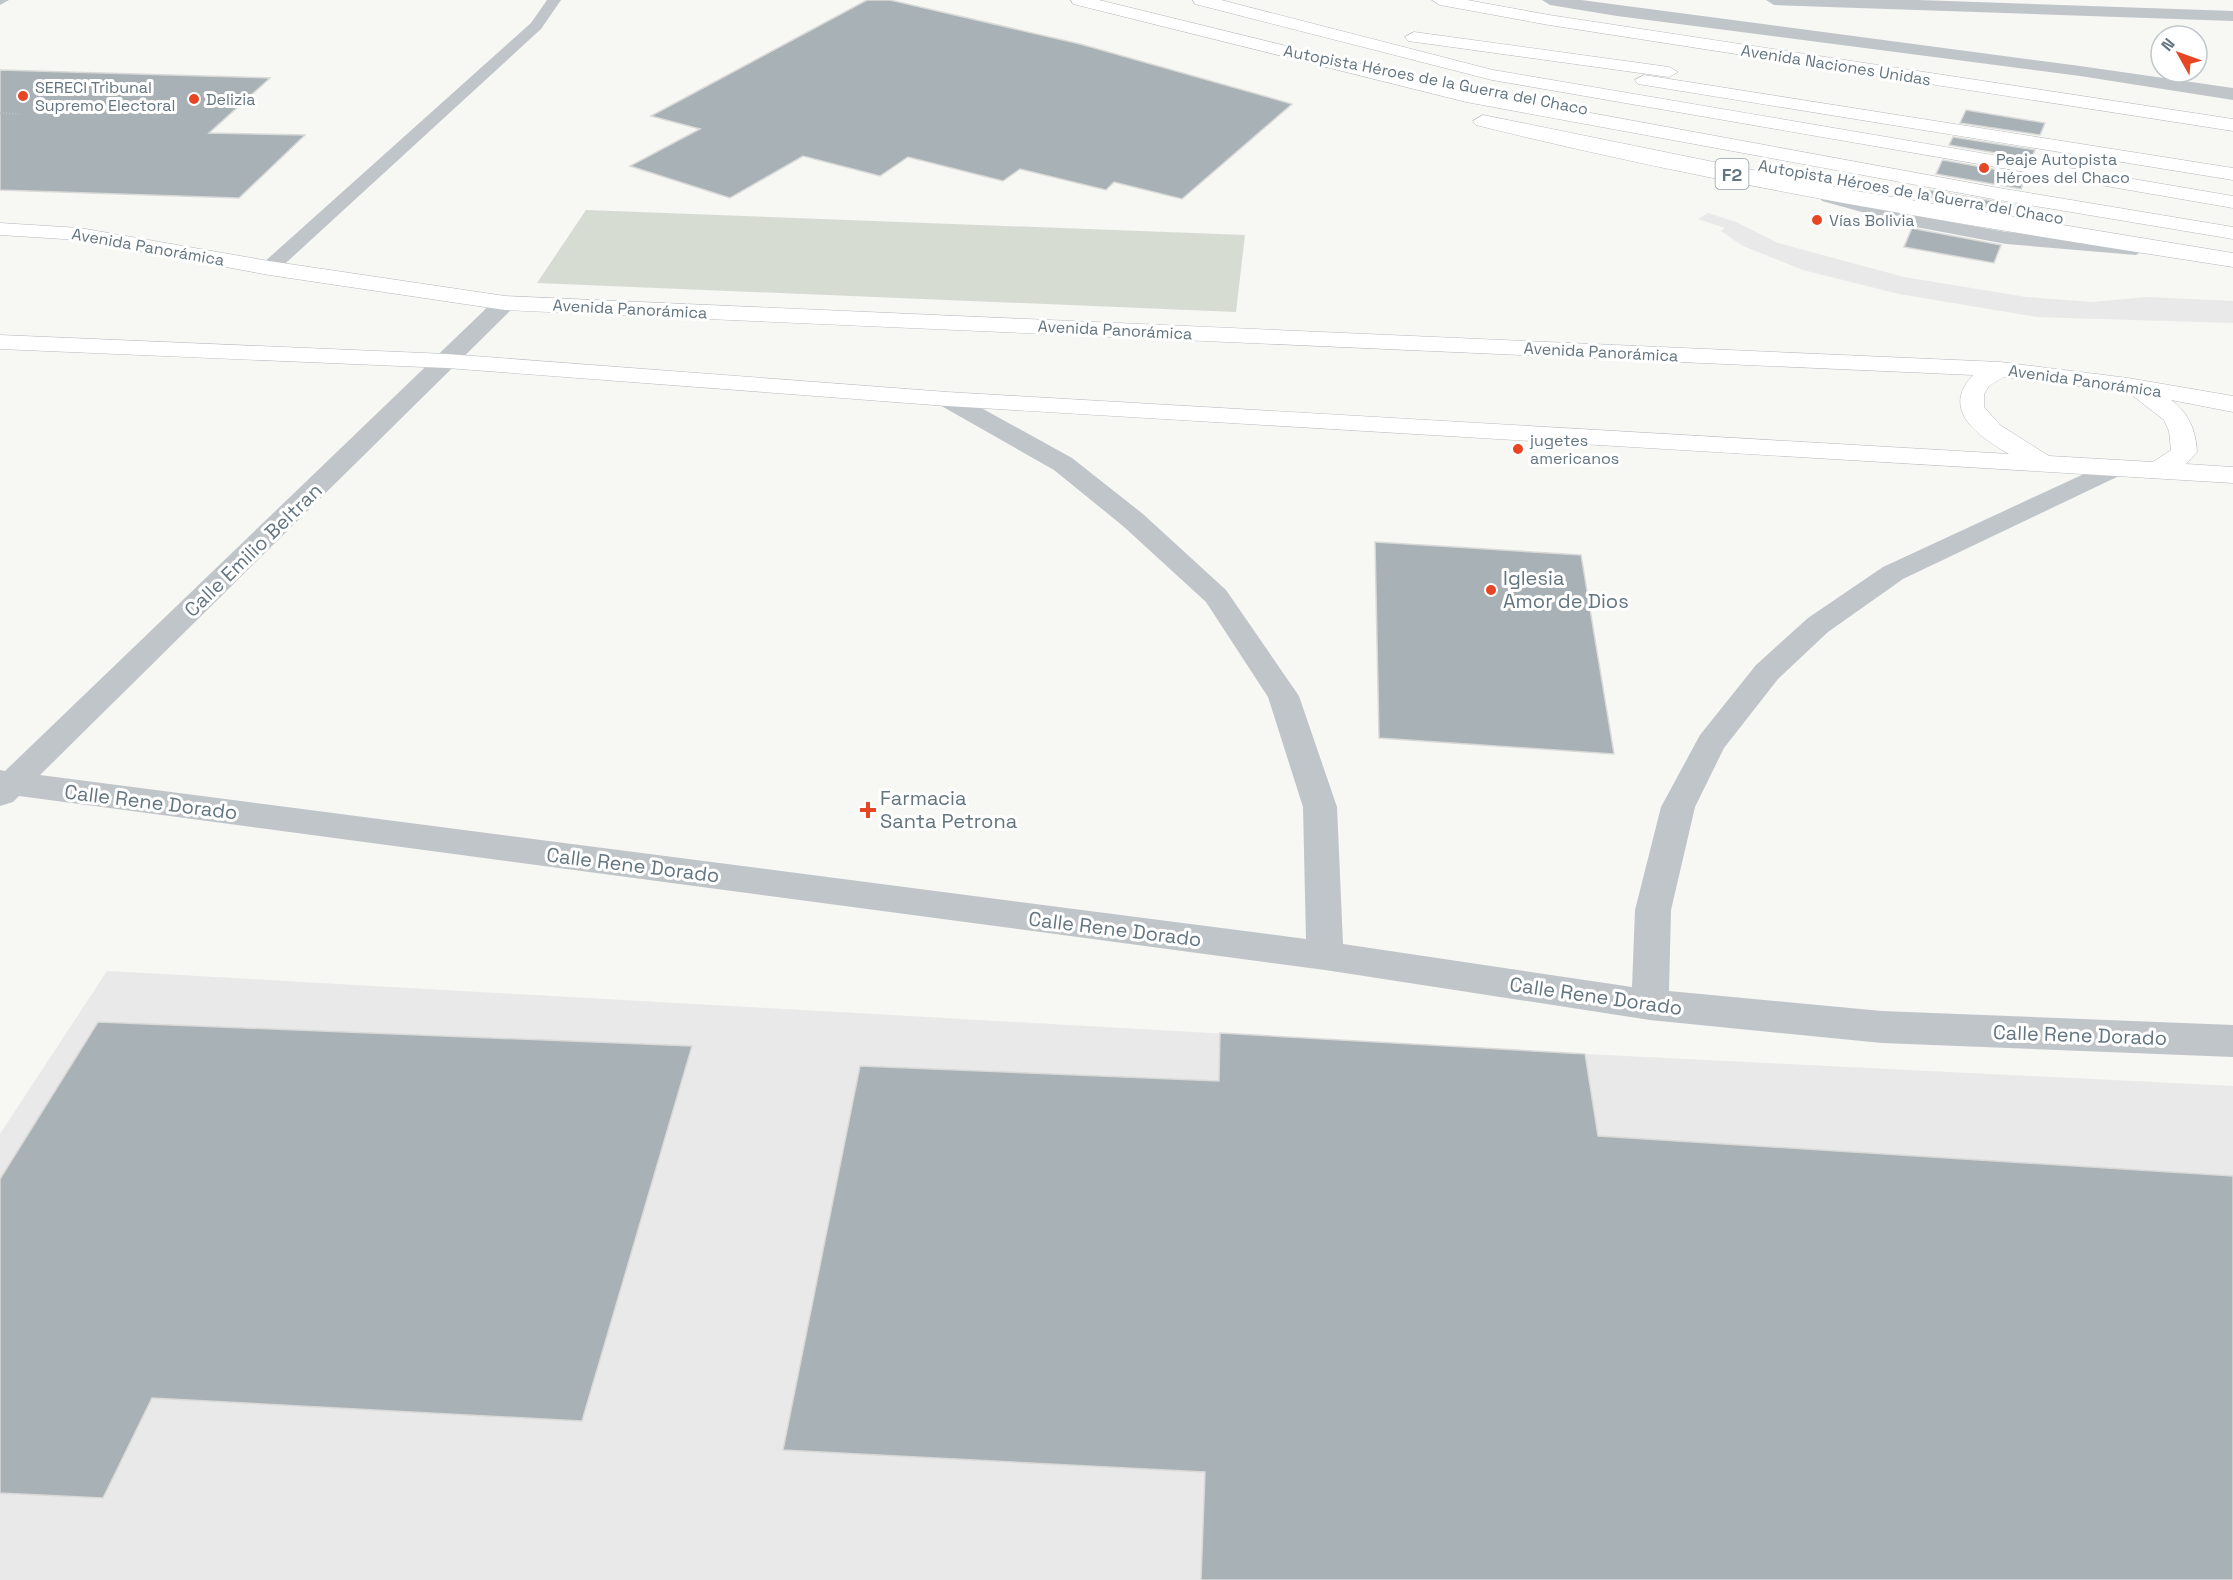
<svg xmlns="http://www.w3.org/2000/svg" width="2233" height="1580" font-family="'Space Grotesk',sans-serif">
	<style>
		.built { fill: #e8e9e8 }
		.green { fill: #d7dcd3 }
		.building { fill: #a7b1b6; stroke: #d9d9d7; stroke-width: 1.5 }
		.lines { fill: none; stroke-linecap: round; stroke-linejoin: round }
		.secondary-casing { stroke: #b3b9bd; stroke-width: 1 }
		.highway-casing { stroke: #b4b8bb; stroke-width: 1 }
		.path { stroke: #b8bcbf; stroke-width: 2; stroke-dasharray: 1.5 1.5; stroke-linecap: butt }
		.lane { fill: #c0c5c9; fill-rule: evenodd }
		.street { fill: #c0c5c9; fill-rule: evenodd }
		.secondary { fill: #fff; fill-rule: evenodd }
		.highway { fill: #fff; fill-rule: evenodd }
		.poi-dot { fill: #e74625; stroke: #fff; stroke-width: 2 }
		.labels { text-anchor: middle; dominant-baseline: central; stroke-width: 6; stroke-linejoin: round; paint-order: stroke }
		.far-street-label { font-size: 16px; fill: #627580; stroke: #fff }
		.far-poi-label { font-size: 16px; fill: #627580; stroke: #fff; text-anchor: start }
		.shield { fill: #fff; stroke: #919ea6; stroke-width: 1.5 }
		.shield-label { font-size: 18px; font-weight: bold; fill: #627580 }
		.street-label { font-size: 20px; fill: #627580; stroke: #fff }
		.poi-label { font-size: 20px; fill: #627580; stroke: #fff; text-anchor: start }
	</style>
	<rect width="100%" height="100%" fill="#f7f7f4"/>
	<g class="built">
		<polygon points="1708,213 1736,222 1778,243 1904,277 2026,297 2092,302 2146,297 2233,301 2233,323 2037,317 1899,294 1803,270 1743,246 1721,231 1725,228 1698,219"/>
		<polygon points="107,971 1585,1054 2233,1086 2233,1580 0,1580 0,1134"/>
	</g>
	<polygon class="green" points="586,210 1245,235 1236,312 537,283"/>
	<g class="building">
		<polygon points="867,0 890,0 1080,44 1292,104 1182,199 1114,182 1106,190 1020,169 1003,181 908,157 880,176 803,156 730,198 630,166 700,129 651,116"/>
		<polygon points="0,70 270,78 209,133 305,135 239,198 0,190"/>
		<polygon points="1966,110 2045,123 2040,135 1960,123"/>
		<polygon points="1953,137 2035,150 2031,159 1949,145"/>
		<polygon points="1942,161 1943,160 2026,175 2021,189 1936,174"/>
		<polygon points="1929,190 1993,201 2015,205 2012,214 1925,200"/>
		<polygon points="1912,228 1916,229 2001,245 1994,263 1904,247"/>
		<polygon points="1375,542 1581,555 1614,754 1379,738"/>
		<polygon points="98,1022 692,1046 582,1421 152,1398 103,1498 0,1493 0,1179"/>
		<polygon points="1220,1033 1585,1054 1598,1136 2233,1176 2233,1580 1201,1580 1205,1472 783,1450 860,1066 1219,1081"/>
	</g>
	<g class="lines">
		<defs>
			<g id="secondary">
				<polygon points="1432,0 1467,0 1549,15 2233,119 2233,131 1549,25 1440,5"/>
				<path d="M0 223 80 228 269 261 505 296 2000 362 2128 378 2233 396V412L2171 400C2189 413 2196 431 2197 452L2186 464 2233 467V483L947 406 447 368 0 349V335L447 354 947 392 2009 454C1978 436 1940 410 1973 375L505 310 269 275 80 240 0 235ZM2004 377 2128 392 2164 420 2169 431 2171 450 2153 462 2049 456 2000 425 1984 407V394L1989 386Z"/>
			</g>
			<g id="highway">
				<polygon points="1071,0 1099,0 1466,90 1993,187 2233,227 2233,239 1993,199 1466,102 1073,4"/>
				<polygon points="1193,0 1221,0 1493,70 2233,196 2233,208 1492,80 1195,4"/>
				<polygon points="1414,32 1669,67 1678,72 1669,77 1408,41 1405,37"/>
				<polygon points="1644,75 2233,168 2233,180 1638,84 1635,80"/>
				<path d="M1483 115 1856 191 2233 253V267C1980 228 1725 187 1476 125L1473 121Z"/>
			</g>
		</defs>
		<use href="#secondary" class="secondary-casing"/>
		<use href="#highway" class="highway-casing"/>
		<polyline class="path" points="0,113 19,114"/>
		<g class="lane">
			<polygon points="0,0 9,0 0,5"/>
			<polygon points="547,0 561,0 541,29 276,272 262,272 259,268 262,264 531,23"/>
			<polygon points="1828,192 1918,216 2006,232 2136,243 2145,249 2136,255 2006,244 1916,227 1822,201 1819,197"/>
		</g>
		<g class="street">
			<polygon points="1542,0 1581,0 2080,66 2233,88 2233,100 2080,76 1617,16 1550,5"/>
			<polygon points="1766,0 1918,0 2233,11 2233,21 1774,5"/>
			<polygon points="505,296 513,298 516,303 513,308 40,775 1306,939 1303,807 1268,697 1206,602 1123,526 1054,470 938,404 935,399 938,394 947,392 956,394 1072,458 1143,514 1226,590 1299,696 1337,807 1343,944 1632,987 1635,910 1661,807 1700,735 1756,665 1808,618 1883,567 2112,461 2121,463 2125,469 2121,475 1903,579 1828,632 1778,679 1724,748 1695,807 1671,910 1669,991 1882,1011 2233,1025 2233,1057 1882,1043 1650,1020 1325,970 19,796 13,802 0,806 0,770 5,771 497,298"/>
		</g>
		<use href="#secondary" class="secondary"/>
		<use href="#highway" class="highway"/>
	</g>
	<g class="poi-dot">
		<circle cx="23" cy="96" r="6"/>
		<circle cx="194" cy="99" r="6"/>
		<circle cx="1984" cy="168" r="6"/>
		<circle cx="1817" cy="220" r="6"/>
		<circle cx="1518" cy="449" r="6"/>
		<circle cx="1491" cy="590" r="6"/>
		<path d="M865 801h6v6h6v6h-6v6h-6v-6h-6v-6h6z"/>
	</g>
	<g class="labels">
		<g class="far-street-label">
			<text transform="translate(1836 65) rotate(9)">Avenida Naciones Unidas</text>
			<text transform="translate(1436 80) rotate(11)">Autopista Héroes de la Guerra del Chaco</text>
			<text transform="translate(1911 192) rotate(10)">Autopista Héroes de la Guerra del Chaco</text>
			<text transform="translate(148 247) rotate(10)">Avenida Panorámica</text>
			<text transform="translate(630 309) rotate(3)">Avenida Panorámica</text>
			<text transform="translate(1115 330) rotate(3)">Avenida Panorámica</text>
			<text transform="translate(1601 352) rotate(3)">Avenida Panorámica</text>
			<text transform="translate(2085 381) rotate(8)">Avenida Panorámica</text>
		</g>
		<g class="far-poi-label">
			<text x="35" y="87">SERECI Tribunal<tspan x="35" dy="18">Supremo Electoral</tspan></text>
			<text x="206" y="99">Delizia</text>
			<text x="1996" y="159">Peaje Autopista<tspan x="1996" dy="18">Héroes del Chaco</tspan></text>
			<text x="1829" y="220">Vías Bolivia</text>
			<text x="1530" y="440">jugetes<tspan x="1530" dy="18">americanos</tspan></text>
		</g>
		<rect class="shield" x="1715.5" y="159" width="33" height="30" rx="4.5"/>
		<g class="shield-label">
			<text x="1732" y="174">F2</text>
		</g>
		<g class="street-label">
			<text transform="translate(253 550) rotate(-44)">Calle Emilio Beltran</text>
			<text transform="translate(151 802) rotate(7)">Calle Rene Dorado</text>
			<text transform="translate(633 865) rotate(7)">Calle Rene Dorado</text>
			<text transform="translate(1115 929) rotate(7)">Calle Rene Dorado</text>
			<text transform="translate(1596 996) rotate(8)">Calle Rene Dorado</text>
			<text transform="translate(2080 1035) rotate(2)">Calle Rene Dorado</text>
		</g>
		<g class="poi-label">
			<text x="1503" y="578">Iglesia<tspan x="1503" dy="23">Amor de Dios</tspan></text>
			<text x="880" y="798">Farmacia<tspan x="880" dy="23">Santa Petrona</tspan></text>
		</g>
	</g>
	<g transform="translate(2179 54) rotate(310)"><circle r="28" fill="#ffffff" stroke="#c0c8cc" stroke-width="1.5"/>
	<path d="M0-4.5L10 22L0 15L-10 22Z" fill="#e74625"/>
	<text y="-9" font-size="16" font-weight="bold" text-anchor="middle" fill="#627580">N</text>
	</g>
</svg>
